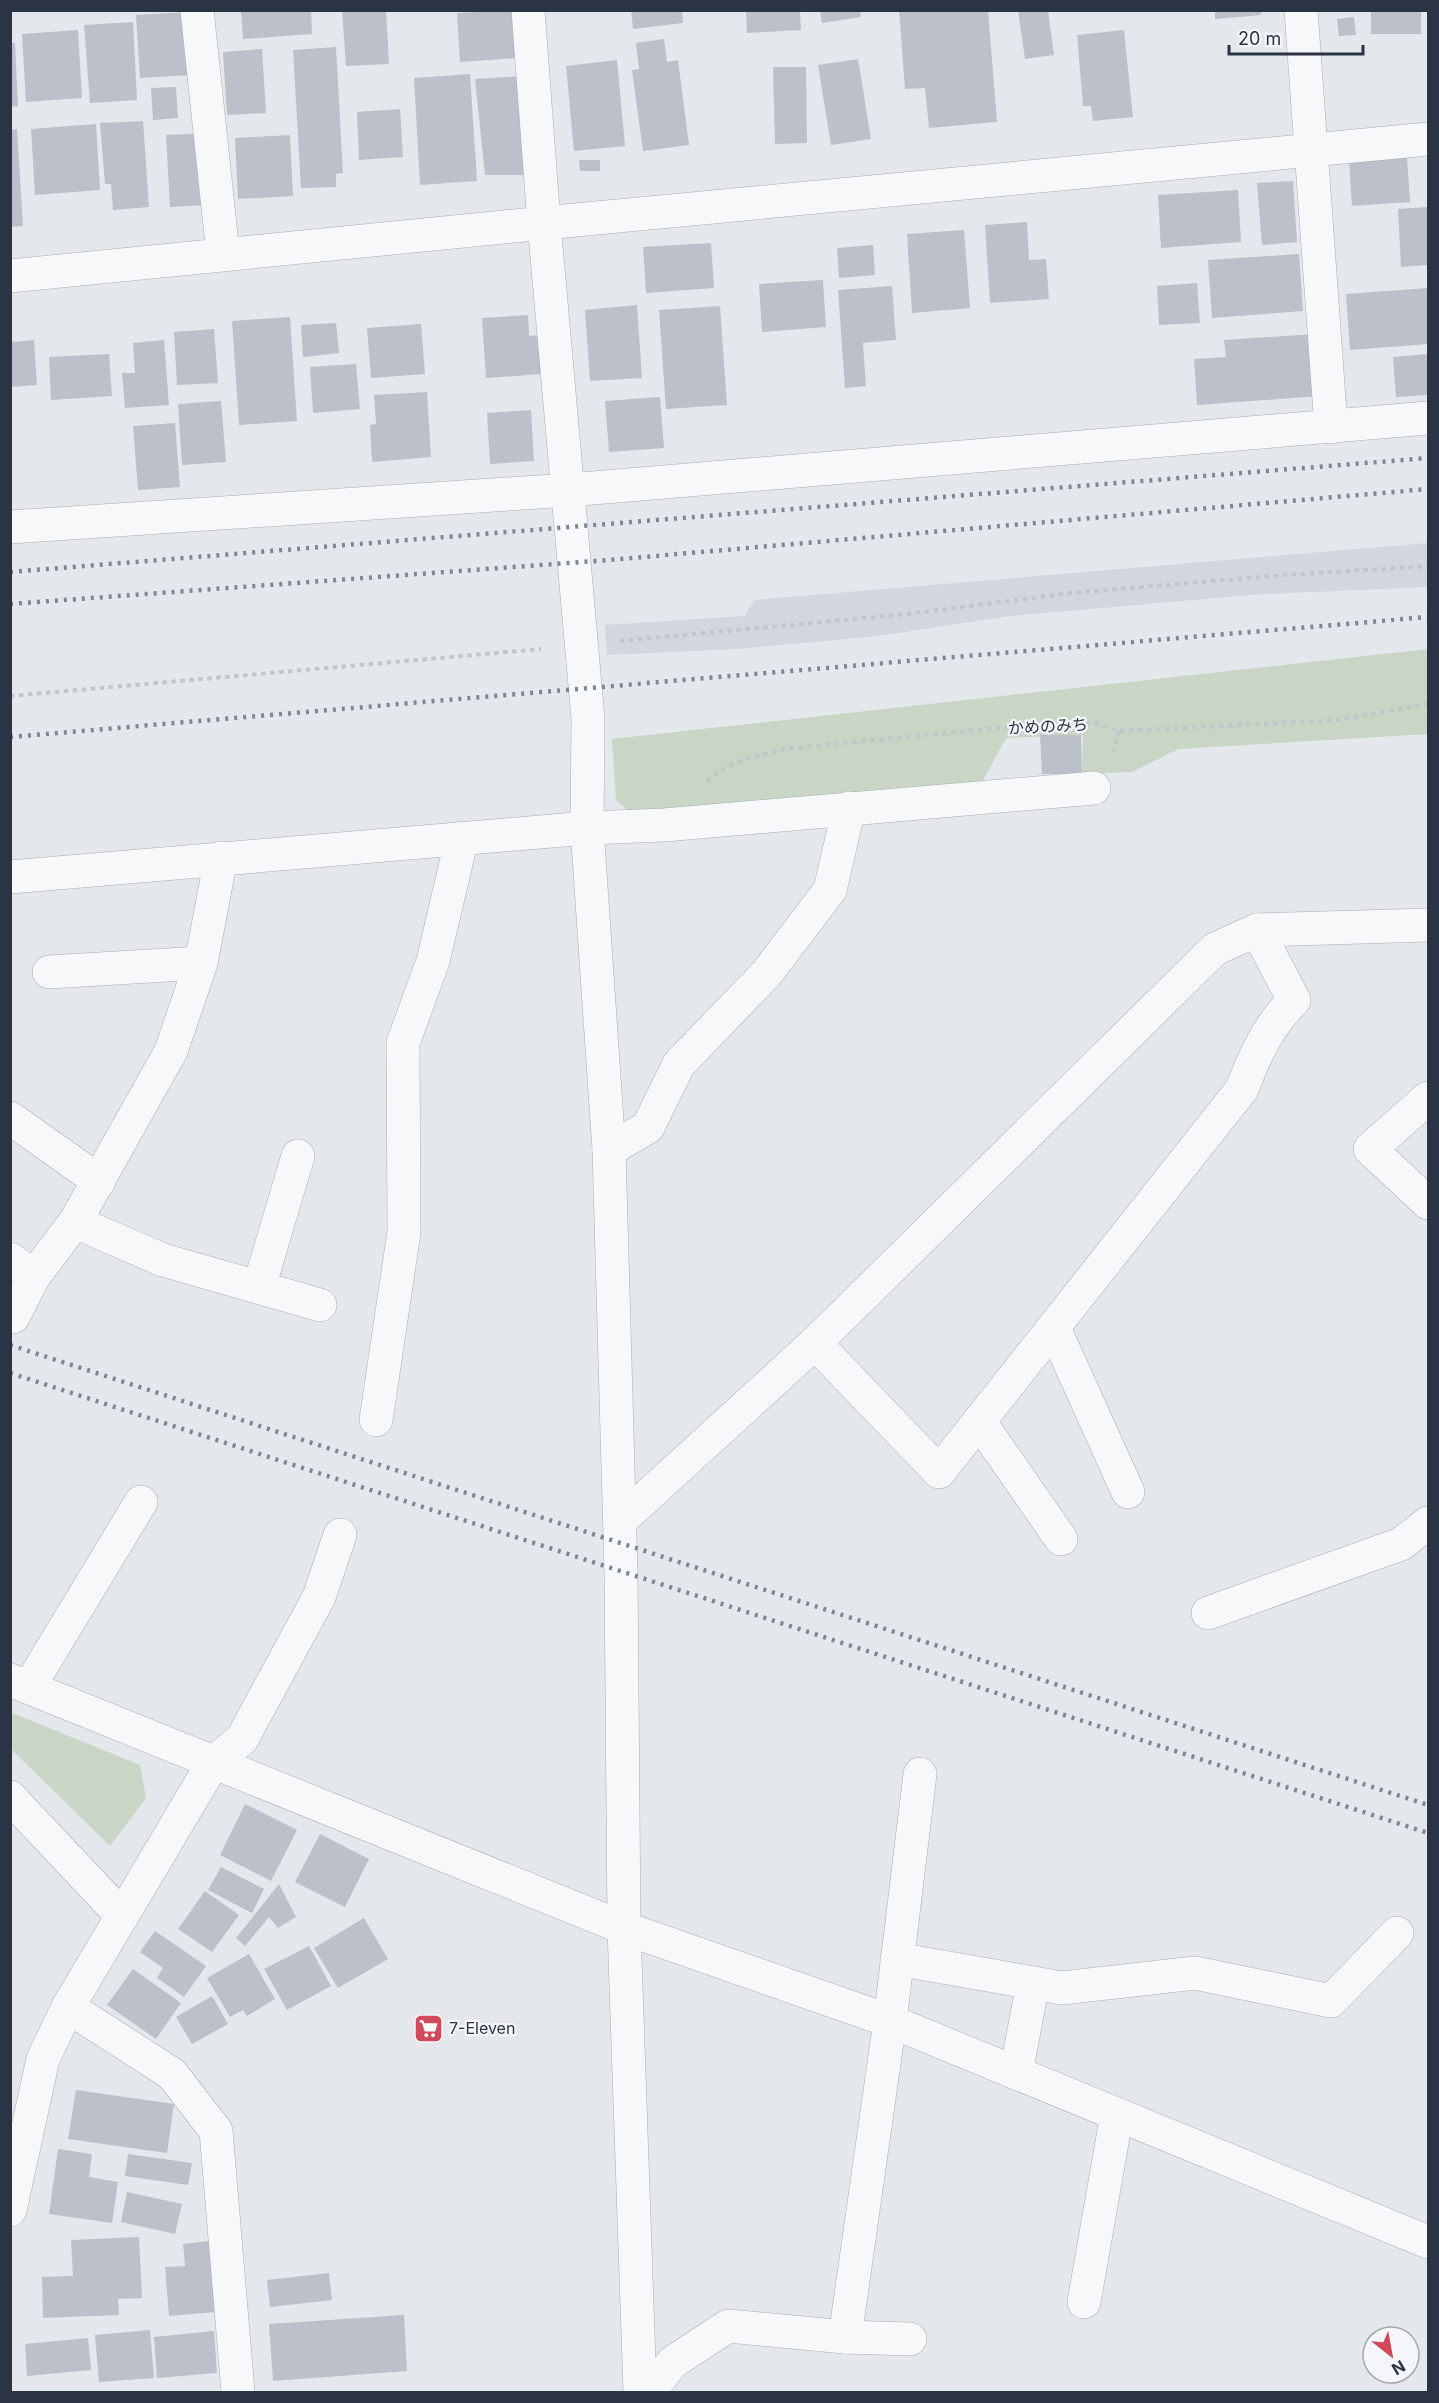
<svg xmlns="http://www.w3.org/2000/svg" width="1439" height="2403" font-family="Inter,'Noto Sans JP',sans-serif">
	<style>
		.built { fill: #d2d6de }
		.green { fill: #c9d6c5 }
		.building { fill: #bbc0ca }
		.lines { fill: none; stroke-linecap: round; stroke-linejoin: round }
		.minor-casing { stroke: #a9aeb7; stroke-width: 34 }
		.path { stroke: #c2c5cb; stroke-width: 4; stroke-dasharray: 4.5 4.5; stroke-linecap: butt }
		.minor { stroke: #f7f8fa; stroke-width: 33 }
		.rail { stroke: #7d8696; stroke-width: 4.5; stroke-dasharray: 3 6; stroke-linecap: butt }
		.labels { text-anchor: middle; dominant-baseline: central; stroke-width: 4.5; stroke-linejoin: round; paint-order: stroke }
		.street-label { font-size: 16px; fill: #2b3445; stroke: #f4f6f9 }
		.poi-label { font-size: 16px; fill: #2b3445; stroke: #f4f6f9; text-anchor: start }
	</style>
	<rect width="100%" height="100%" fill="#e4e7ec"/>
	<polygon class="built" points="1428,543 1428,587 1262,594 1010,616 878,636 738,649 607,655 605,625 745,616 754,600"/>
	<g class="green">
		<polygon points="1428,649 1428,734 1179,749 1132,772 1082,774 1083,735 1006,738 980,786 632,814 616,800 612,739"/>
		<polygon points="10,1712 140,1765 146,1798 110,1846 11,1749"/>
	</g>
	<g class="building">
		<polygon points="241,10 311,10 312,34 243,39"/>
		<polygon points="342,10 386,10 389,64 346,66"/>
		<polygon points="516,10 519,58 460,62 457,13"/>
		<polygon points="631,10 682,10 683,23 633,29"/>
		<polygon points="746,10 800,10 801,30 747,33"/>
		<polygon points="820,10 860,10 861,17 822,23"/>
		<polygon points="899,10 988,10 997,122 929,128 925,88 905,89"/>
		<polygon points="1018,10 1048,10 1054,55 1025,59"/>
		<polygon points="1215,10 1261,10 1261,15 1215,19"/>
		<rect x="1371" y="10" width="50" height="24"/>
		<polygon points="188,12 192,75 140,78 136,15"/>
		<polygon points="1354,17 1356,35 1339,36 1337,19"/>
		<polygon points="133,22 137,100 90,103 84,25"/>
		<polygon points="78,30 82,98 26,102 22,34"/>
		<polygon points="1124,30 1133,117 1093,121 1091,106 1083,106 1077,35"/>
		<polygon points="664,39 667,62 678,60 689,145 643,151 632,70 639,69 636,43"/>
		<polygon points="10,43 15,43 18,106 10,107"/>
		<polygon points="336,47 343,173 336,174 336,187 301,188 293,50"/>
		<polygon points="262,49 266,113 227,115 223,52"/>
		<polygon points="858,59 871,139 831,145 818,65"/>
		<polygon points="617,60 625,146 574,151 566,66"/>
		<polygon points="773,67 806,67 807,143 775,144"/>
		<polygon points="470,74 477,181 420,185 414,78"/>
		<polygon points="524,76 533,175 485,175 475,79"/>
		<polygon points="176,87 178,118 153,120 151,88"/>
		<polygon points="400,109 403,157 359,160 357,112"/>
		<polygon points="143,121 149,207 113,210 111,184 105,184 100,123"/>
		<polygon points="96,124 100,190 35,195 31,129"/>
		<polygon points="17,129 23,226 10,227 10,130"/>
		<polygon points="205,133 209,205 170,207 166,135"/>
		<polygon points="290,135 293,196 238,199 235,138"/>
		<polygon points="1407,157 1410,202 1352,206 1349,161"/>
		<polygon points="579,160 600,160 600,171 580,171"/>
		<polygon points="1293,181 1297,242 1262,245 1257,183"/>
		<polygon points="1238,190 1241,242 1161,248 1158,195"/>
		<polygon points="1428,207 1428,265 1401,267 1398,209"/>
		<polygon points="1027,222 1029,260 1046,259 1049,299 990,303 985,225"/>
		<polygon points="964,230 970,308 912,313 907,234"/>
		<polygon points="711,243 714,288 646,293 643,247"/>
		<polygon points="873,245 875,275 839,278 837,248"/>
		<polygon points="1299,254 1303,311 1212,318 1208,260"/>
		<polygon points="823,280 826,327 762,332 759,284"/>
		<polygon points="1197,283 1200,323 1159,325 1157,286"/>
		<polygon points="892,286 896,340 863,343 866,386 845,388 838,290"/>
		<polygon points="1428,288 1428,344 1350,350 1346,294"/>
		<polygon points="637,305 642,378 590,381 585,310"/>
		<polygon points="720,306 727,405 666,409 659,310"/>
		<polygon points="528,315 529,336 540,335 543,374 486,378 482,318"/>
		<polygon points="290,317 297,421 239,425 232,321"/>
		<polygon points="336,323 339,353 303,357 301,325"/>
		<polygon points="421,324 425,374 371,378 367,328"/>
		<polygon points="214,329 218,383 177,385 174,332"/>
		<polygon points="1316,334 1321,396 1197,405 1194,359 1226,357 1224,340"/>
		<polygon points="34,340 37,385 10,387 10,342"/>
		<polygon points="164,340 169,405 125,408 122,373 135,373 133,343"/>
		<polygon points="109,354 112,396 51,400 49,357"/>
		<polygon points="1428,354 1428,395 1396,397 1393,357"/>
		<polygon points="356,364 360,409 313,413 310,367"/>
		<polygon points="427,392 431,457 372,462 370,425 376,424 374,395"/>
		<polygon points="660,397 664,448 609,452 605,401"/>
		<polygon points="221,401 226,462 182,465 178,404"/>
		<polygon points="531,410 534,461 490,464 487,413"/>
		<polygon points="175,423 180,487 138,490 133,426"/>
		<polygon points="1040,735 1081,735 1082,774 1042,774"/>
		<polygon points="245,1804 297,1830 271,1881 220,1855"/>
		<polygon points="320,1834 369,1859 345,1907 295,1882"/>
		<polygon points="221,1867 264,1889 252,1913 208,1890"/>
		<polygon points="279,1884 296,1917 278,1928 269,1917 245,1946 236,1938"/>
		<polygon points="205,1891 239,1915 212,1952 178,1929"/>
		<polygon points="364,1918 388,1959 338,1988 314,1948"/>
		<polygon points="155,1931 206,1966 184,1997 157,1978 163,1968 140,1952"/>
		<polygon points="309,1946 331,1986 287,2010 264,1969"/>
		<polygon points="249,1954 275,1999 247,2016 243,2010 230,2017 207,1978"/>
		<polygon points="133,1969 181,2003 156,2039 107,2005"/>
		<polygon points="212,1996 228,2024 192,2044 176,2017"/>
		<polygon points="76,2090 174,2104 167,2153 68,2139"/>
		<polygon points="58,2149 92,2154 89,2177 118,2182 112,2223 49,2214"/>
		<polygon points="128,2154 192,2163 188,2185 125,2176"/>
		<polygon points="127,2192 182,2204 175,2234 121,2222"/>
		<polygon points="139,2237 142,2298 118,2299 119,2315 43,2318 42,2277 73,2276 71,2240"/>
		<polygon points="210,2241 216,2312 169,2316 165,2267 185,2266 183,2244"/>
		<polygon points="329,2273 332,2300 270,2307 267,2280"/>
		<polygon points="404,2315 407,2371 273,2381 269,2324"/>
		<polygon points="150,2330 154,2378 99,2382 95,2335"/>
		<polygon points="214,2331 217,2373 157,2378 154,2337"/>
		<polygon points="88,2338 91,2370 27,2376 25,2344"/>
	</g>
	<g class="lines">
		<defs>
			<g id="minor">
				<polyline points="197,10 223,254"/>
				<polyline points="528,10 544,223 588,719 587,828 609,1150 621,1573 624,1928 640,2392"/>
				<polyline points="1301,10 1331,427"/>
				<polyline points="10,276 544,223 1428,139"/>
				<polyline points="10,527 569,490 1428,418"/>
				<polyline points="10,877 587,828 664,825 1094,788"/>
				<polyline points="49,972 201,963"/>
				<polyline points="1428,1098 1370,1149 1428,1203"/>
				<polyline points="10,1118 99,1181"/>
				<polyline points="609,1150 648,1127 679,1064 766,974 830,890 849,808"/>
				<polyline points="75,1222 163,1260 320,1305"/>
				<polyline points="10,1259 34,1276"/>
				<polyline points="259,1287 298,1156"/>
				<polyline points="13,1317 34,1276 75,1222 171,1051 201,963 221,858"/>
				<polyline points="1054,1328 1128,1492"/>
				<path d="M815 1343 939 1472 1242 1089C1255 1055 1268 1026 1294 1000L1257 930"/>
				<polyline points="376,1420 404,1232 403,1043 433,961 462,838"/>
				<polyline points="979,1421 1061,1539"/>
				<polyline points="620,1521 815,1343 1215,949 1257,930 1428,925"/>
				<polyline points="1208,1613 1401,1544 1428,1523"/>
				<polyline points="10,1680 624,1928 890,2021 1428,2242"/>
				<polyline points="29,1687 141,1502"/>
				<polyline points="10,1797 122,1916"/>
				<polyline points="897,1959 1062,1988 1195,1973 1331,2001 1397,1933"/>
				<polyline points="68,2007 172,2074 216,2131 238,2392"/>
				<polyline points="1016,2073 1033,1983"/>
				<polyline points="10,2210 43,2059 68,2007 213,1763 242,1739 319,1597 340,1535"/>
				<polyline points="1084,2302 1117,2114"/>
				<polyline points="845,2337 890,2021 920,1774"/>
				<polyline points="649,2392 673,2362 728,2326 845,2337 910,2339"/>
			</g>
		</defs>
		<use href="#minor" class="minor-casing"/>
		<g class="path">
			<polyline points="620,641 907,614 1071,593 1284,575 1428,566"/>
			<polyline points="10,696 541,649"/>
			<polyline points="1113,753 1119,731"/>
			<path d="M707 781C727 762 758 755 785 749L1028 725 1095 723 1119 731 1336 720 1428 704"/>
		</g>
		<use href="#minor" class="minor"/>
		<g class="rail">
			<polyline points="10,572 1428,458"/>
			<polyline points="10,604 609,560 1428,489"/>
			<polyline points="10,737 1428,617"/>
			<polyline points="10,1345 1428,1805"/>
			<polyline points="10,1373 1428,1833"/>
		</g>
	</g>
	<defs>
		<symbol id="supermarket-square" viewBox="-11 -11 22 22"><rect x="-9" y="-9" width="18" height="18" rx="4" fill="#d1495b" stroke="#f4f6f9"/><path d="M-6-5.5h2.5l.6 2H6L4.5 2H-2.5L-4.4-4H-6ZM-1.5 3.2a1.3 1.3 0 1 0 .1 0ZM3 3.2a1.3 1.3 0 1 0 .1 0Z" fill="#fff"/></symbol>
	</defs>
	<g fill-rule="evenodd">
		<use href="#supermarket-square" x="412" y="2012" width="33" height="33"/>
	</g>
	<g class="labels">
		<g class="street-label">
			<text transform="translate(1048 726) rotate(-3)">かめのみち</text>
		</g>
		<g class="poi-label">
			<text x="449" y="2028">7-Eleven</text>
		</g>
	</g>
	<rect width="1439" height="2403" fill="none" stroke="#2b3445" stroke-width="24"/>
	<g transform="translate(1391 2355) rotate(149)"><circle r="28" fill="#f4f6f9" stroke="#a4a8b1" stroke-width="1.5"/>
	<path d="M0-4.5L10 22L0 15L-10 22Z" fill="#d1495b"/>
	<text y="-9" font-size="16" font-weight="bold" text-anchor="middle" fill="#2b3445">N</text>
	</g>
	<path d="M1229 45v9h134v-9" fill="none" stroke="#2b3445" stroke-width="3"/>
	<text x="1238" y="45" font-size="18" fill="#2b3445" stroke="#f4f6f9" stroke-width="4.5" paint-order="stroke">20 m</text>
</svg>
